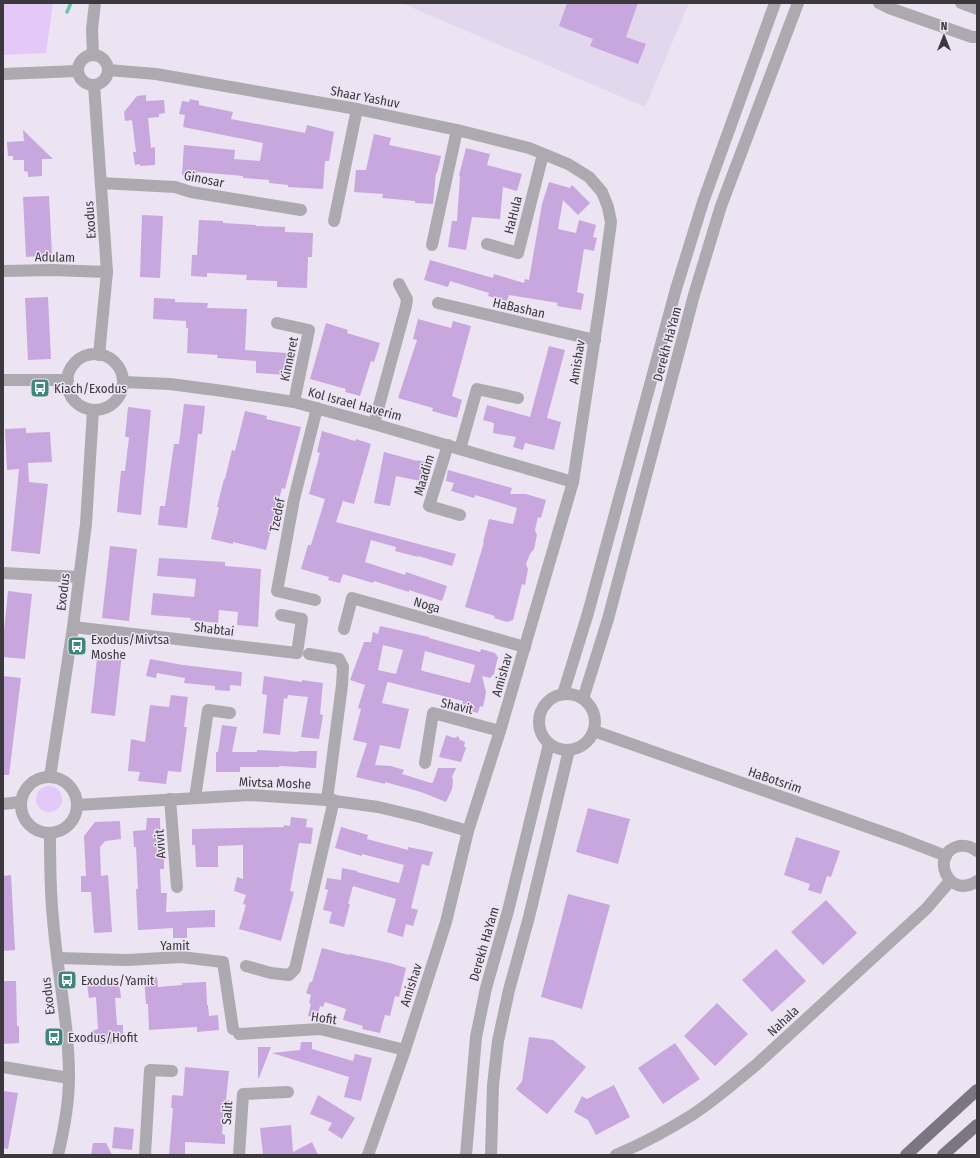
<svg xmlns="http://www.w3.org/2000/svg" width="980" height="1158" font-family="'Fira Sans Condensed',sans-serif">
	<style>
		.built { fill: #e3d7ed }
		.green { fill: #e4c9f8 }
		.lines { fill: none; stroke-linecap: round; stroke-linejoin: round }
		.stream { stroke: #6ec3b7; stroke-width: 3.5 }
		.building { fill: #c8a7de; fill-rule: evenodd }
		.minor { stroke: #ada9b0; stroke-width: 12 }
		.major { stroke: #7c7681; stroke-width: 12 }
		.labels { text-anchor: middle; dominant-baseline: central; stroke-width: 3; stroke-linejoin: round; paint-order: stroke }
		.street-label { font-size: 13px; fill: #3b383e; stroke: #ece4f3 }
		.poi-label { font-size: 13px; fill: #3b383e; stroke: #ece4f3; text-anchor: start }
	</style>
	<rect width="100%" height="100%" fill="#ece4f3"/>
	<polygon class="built" points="401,3 689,3 645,107"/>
	<g class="green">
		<polygon points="3,3 53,3 46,53 3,55"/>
		<circle cx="49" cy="799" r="13"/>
	</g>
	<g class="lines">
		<polyline class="stream" points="67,12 71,3"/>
	</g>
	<g class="building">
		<polygon points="567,3 638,3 626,37 646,44 638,64 590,46 593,39 559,26"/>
		<polygon points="146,95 146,101 164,100 165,113 159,114 159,117 148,118 151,148 155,147 155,165 140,166 140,164 135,165 133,152 136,152 132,120 125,121 124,112 137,96"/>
		<polygon points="190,99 199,101 199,105 233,112 231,119 305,133 307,125 334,132 329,161 325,161 323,189 288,187 288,185 269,183 269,180 243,178 243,176 197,172 196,177 182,175 184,145 235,150 234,159 260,161 263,143 183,127 185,115 179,114 182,101 189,102"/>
		<polygon points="23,130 53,159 42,159 42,176 28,177 28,172 24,171 24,160 13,160 13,156 8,156 7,142 24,141"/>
		<polygon points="374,134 391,138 389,145 441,156 437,173 436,173 433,204 415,203 415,201 382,198 383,194 354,192 356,170 366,170"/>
		<polygon points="466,148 490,154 487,165 522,174 517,191 503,187 500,219 472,217 466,250 448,247 452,221 457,221 460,176 459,175"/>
		<polygon points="549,182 570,188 572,185 590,203 578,215 563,200 558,229 576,233 579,220 596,225 593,237 597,238 594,251 584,249 577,292 584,294 581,310 557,306 558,303 509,295 507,301 488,296 489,293 450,281 448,287 424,280 430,260 493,278 494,274 524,283 525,279 529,280 542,204"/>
		<polygon points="49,196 52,255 26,257 23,197"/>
		<polygon points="142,215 163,216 160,278 140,277"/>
		<polygon points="199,220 223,221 223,223 256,225 256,226 285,227 285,232 313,233 312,257 308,257 307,288 277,287 277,281 246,280 247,275 207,273 207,277 191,276 192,255 197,255"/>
		<polygon points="48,297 51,359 28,360 25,298"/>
		<polygon points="154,298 175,299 175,302 208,303 207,308 247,309 245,350 287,353 286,375 256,373 256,361 217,358 218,355 187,353 188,328 186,328 186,321 153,319"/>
		<polygon points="418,319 451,328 453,321 471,326 452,396 462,400 457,418 432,411 433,408 398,398 417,340 413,339"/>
		<polygon points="326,323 348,330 347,333 380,343 374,362 371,361 360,396 345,392 346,389 310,379"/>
		<polygon points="549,346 565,350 547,418 561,422 554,450 525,443 523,450 513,447 516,437 493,433 494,423 483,420 487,405 530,417"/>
		<polygon points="184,404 205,406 202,434 198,434 187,528 158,525 160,506 165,506 174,444 179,444"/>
		<polygon points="128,407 151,410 141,515 117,512 121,471 125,471 129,437 125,437"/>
		<polygon points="245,411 267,416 266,419 301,427 285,489 282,488 266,550 233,542 233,544 211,539 219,507 217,507 224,479 225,479 232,450 235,451"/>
		<polygon points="26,428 26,433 50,432 52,462 28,463 29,482 48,484 40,554 11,551 19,469 7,470 5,429"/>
		<polygon points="322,431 355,441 356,439 371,444 354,504 343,501 336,522 456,554 452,566 418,556 418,557 395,551 396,547 371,540 365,562 405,575 406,572 447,586 442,601 409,590 409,592 374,581 373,583 343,574 340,583 328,580 329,577 301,569 308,545 311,545 325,499 309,494 320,453 317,452"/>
		<polygon points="384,452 417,461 417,460 430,463 425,482 396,476 390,506 374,503"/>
		<polygon points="448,470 512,488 510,494 526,494 546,500 541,518 538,517 535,530 537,535 534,549 530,554 526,564 528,569 525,585 522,584 513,620 507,622 494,618 495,616 465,607 484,542 483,542 489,519 513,524 517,508 475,495 474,498 451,491 454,483 446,481"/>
		<polygon points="110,546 137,549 129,621 102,618"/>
		<polygon points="159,558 225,562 225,566 261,569 258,627 237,625 238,612 219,610 218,623 190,620 191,618 151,615 153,593 194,597 196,579 157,576"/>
		<polygon points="8,591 32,594 25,659 3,657 3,641"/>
		<path d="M380 626 429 637V638L480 652 481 649 495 653 498 657 494 674 490 678 482 676 486 692 485 698 483 707 480 706 478 713 461 708 463 701 388 682 387 683 382 703 409 709 400 749 380 745 375 765 391 766 404 770 402 774 431 783 433 782 438 768H456L452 777 453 781 452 789 446 802 421 792 385 782V784L356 777 367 743 353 740 361 709 358 708 365 685 350 680 364 642H371L373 632 378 634ZM383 645 403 650 396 674 378 670ZM425 651 475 665 470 683 423 671 421 670Z"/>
		<polygon points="98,650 122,653 115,716 91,713"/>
		<polygon points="150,659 183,665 242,672 241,686 230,685 230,691 215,690 215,686 184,683 185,678 157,673 156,678 146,676"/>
		<polygon points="3,676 21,678 9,775 3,775"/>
		<polygon points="264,676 302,682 302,680 323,683 320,714 323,715 319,739 301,737 308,697 288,695 287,699 284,698 280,735 263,733 267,695 262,694"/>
		<polygon points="171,695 188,697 184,727 187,727 181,772 168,771 166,784 138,781 140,772 128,771 131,739 145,742 150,705 169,707"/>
		<polygon points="222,725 237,727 232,752 257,752 257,750 298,752 298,751 317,751 316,768 279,766 279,767 240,767 240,772 216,772 216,752 218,752"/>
		<polygon points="446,735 454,738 458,736 460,740 465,742 464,746 466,748 461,762 439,757"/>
		<polygon points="588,808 630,819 618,864 576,852"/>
		<polygon points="291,817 307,819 306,827 313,828 311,844 299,843 290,891 294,892 281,941 239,929 246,905 243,904 246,895 234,891 237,877 243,879 243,845 218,846 218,867 196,867 195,845 192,845 192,829 284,827 284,825 290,826"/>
		<polygon points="147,818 160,818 161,853 164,853 164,869 160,869 161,893 167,893 166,912 215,910 215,927 187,928 187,938 173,938 173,928 138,930 136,889 138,889 136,847 134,847 133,831 146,830"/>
		<polygon points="120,821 121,839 105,841 100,847 101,876 108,875 112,932 94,933 91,892 81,892 81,876 86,876 84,836 95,822"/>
		<polygon points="341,827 368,835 367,839 408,850 408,847 433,852 429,866 422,864 411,908 418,910 413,926 406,924 403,937 387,932 396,899 353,886 348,904 350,904 344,927 329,923 332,912 323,910 328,890 325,889 327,878 341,880 342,868 357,871 357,872 399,883 404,865 362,854 362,856 335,848"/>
		<polygon points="796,837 840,851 831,877 827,876 821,894 808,890 810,884 784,875"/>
		<polygon points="11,875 15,950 3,951 3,876"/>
		<polygon points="568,894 610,905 582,1009 541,997"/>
		<polygon points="826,900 857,933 823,965 791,932"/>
		<polygon points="322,948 349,955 349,954 390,963 406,968 399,997 395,996 390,1016 385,1015 380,1033 362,1029 363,1026 343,1020 346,1009 325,1002 323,1007 320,1006 317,1018 308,1016 311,1004 309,1003 311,995 306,993 310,982 312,982"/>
		<polygon points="776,949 806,981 772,1012 742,980"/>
		<polygon points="157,977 158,987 182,985 182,983 206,982 207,1005 208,1005 209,1016 218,1015 219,1030 197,1032 197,1027 149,1030 148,1004 146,1004 144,978"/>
		<polygon points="3,981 16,981 17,1026 19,1026 19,1043 3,1044"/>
		<polygon points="119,981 121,998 115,998 117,1025 123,1025 123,1043 98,1044 98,1040 93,1040 92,1031 98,1029 96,997 89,998 87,984"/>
		<polygon points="717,1003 748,1034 715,1066 684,1036"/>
		<polygon points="529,1037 553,1040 586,1067 547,1114 516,1089 522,1081"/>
		<polygon points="301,1042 312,1042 312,1049 353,1061 355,1054 372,1058 361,1101 344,1097 349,1077 272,1053 300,1050"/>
		<polygon points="675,1043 700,1079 663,1104 638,1068"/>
		<polygon points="258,1047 271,1047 259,1078 258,1078"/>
		<polygon points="185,1067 229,1071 226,1100 229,1100 228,1110 224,1110 222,1134 225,1135 225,1144 185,1142 185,1155 169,1155 173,1108 171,1108 172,1095 183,1096"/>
		<polygon points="614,1085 630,1117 596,1135 588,1120 574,1112 582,1096 587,1099"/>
		<polygon points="3,1091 18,1093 8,1149 3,1148"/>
		<polygon points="318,1095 355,1118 342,1139 328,1130 332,1123 310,1114"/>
		<polygon points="291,1125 293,1152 312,1142 318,1155 263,1155 260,1128"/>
		<polygon points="114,1127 134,1129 132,1150 112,1148"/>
		<polygon points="93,1143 106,1143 112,1155 91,1155"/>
	</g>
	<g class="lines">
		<g class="minor">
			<polyline points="879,3 889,8 972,37 977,37"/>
			<polyline points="961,3 977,9"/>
			<polyline points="93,55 92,29 95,3"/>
			<circle cx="93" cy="70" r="15"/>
			<polyline points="108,70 156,74 357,109 457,130 529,148 568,164 589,177 602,192 608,207 611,222 601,297 573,482 500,731 468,831 446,922 405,1050 368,1155"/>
			<polyline points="3,74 78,71"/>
			<polyline points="94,85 107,272 99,355"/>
			<polyline points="101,183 175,187 191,192 301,210"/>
			<polyline points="334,221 357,109"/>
			<polyline points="487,244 518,253 543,154"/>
			<polyline points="432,245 457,130"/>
			<polyline points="3,271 52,270 107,272"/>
			<polyline points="438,303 595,340"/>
			<polyline points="277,323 309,330 294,402"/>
			<circle cx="95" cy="382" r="28"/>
			<polyline points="3,380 68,380"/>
			<polyline points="123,382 170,384 223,391 294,402 374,424 573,482"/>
			<polyline points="374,424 406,306 407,299 399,284"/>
			<polyline points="448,445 429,506 460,515"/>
			<polyline points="460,449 477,389 518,398"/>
			<polyline points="3,573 79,577"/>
			<polyline points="315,600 277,591 294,499 317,408"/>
			<polyline points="73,627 297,653 302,619 281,615"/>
			<polyline points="344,629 352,598 525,647"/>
			<polyline points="309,654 339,659 343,667 342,685 327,800"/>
			<circle cx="567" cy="722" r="28"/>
			<polyline points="563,694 588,613 676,289 703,202 775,3"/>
			<polyline points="583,699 608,619 694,295 721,206 798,3"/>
			<polyline points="594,731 902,839 946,856"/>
			<polyline points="425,763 433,713 500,731"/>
			<circle cx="49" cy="805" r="28"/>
			<polyline points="50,777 73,627 86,524 93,410"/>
			<polyline points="195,798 208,710 230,713"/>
			<polyline points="170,799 177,887"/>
			<polyline points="3,804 20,802"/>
			<polyline points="77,805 250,795 327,800 378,807 420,817 468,831"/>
			<path d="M50 834C50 862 50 890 53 919 57 971 69 1024 69 1077 69 1103 64 1130 58 1155"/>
			<path d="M977 851C972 847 966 845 959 846 929 853 948 901 977 881"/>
			<polyline points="58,958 127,960 181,957 223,962 233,1029"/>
			<polyline points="246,966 271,973 289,975 295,969 334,800"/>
			<polyline points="239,1034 320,1029 405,1050"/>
			<polyline points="3,1067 69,1078"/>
			<polyline points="145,1155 150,1070 172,1071"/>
			<polyline points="239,1155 243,1094 288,1092"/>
			<polyline points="466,1155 476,1037 486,988 508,911 549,744"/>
			<polyline points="491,1155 493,1085 498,1041 509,990 529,917 569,750"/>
			<path d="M616 1155C642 1144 668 1130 692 1115 715 1100 735 1082 756 1065L926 909 950 881"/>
		</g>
		<g class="major">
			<polyline points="906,1155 977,1090"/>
			<polyline points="943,1155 977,1125"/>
		</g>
	</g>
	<defs>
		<symbol id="bus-square" viewBox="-11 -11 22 22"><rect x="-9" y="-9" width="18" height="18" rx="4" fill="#40867c" stroke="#ece4f3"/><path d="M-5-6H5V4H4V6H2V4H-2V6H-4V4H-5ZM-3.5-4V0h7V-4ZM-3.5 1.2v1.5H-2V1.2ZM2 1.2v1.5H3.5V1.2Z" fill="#fff"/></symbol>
	</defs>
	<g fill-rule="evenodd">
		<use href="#bus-square" x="29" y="377" width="22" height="22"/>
		<use href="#bus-square" x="66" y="635" width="22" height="22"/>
		<use href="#bus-square" x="56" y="969" width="22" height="22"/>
		<use href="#bus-square" x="43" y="1026" width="22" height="22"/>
	</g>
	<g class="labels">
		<g class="street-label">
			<text transform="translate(365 97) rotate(11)">Shaar Yashuv</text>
			<text transform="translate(204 179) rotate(11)">Ginosar</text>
			<text transform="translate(513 215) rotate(-76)">HaHula</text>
			<text transform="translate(90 220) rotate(-94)">Exodus</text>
			<text transform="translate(55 257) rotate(1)">Adulam</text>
			<text transform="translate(519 308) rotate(13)">HaBashan</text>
			<text transform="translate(667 344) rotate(-75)">Derekh HaYam</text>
			<text transform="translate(289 359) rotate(-78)">Kinneret</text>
			<text transform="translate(577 362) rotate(-81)">Amishav</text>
			<text transform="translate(355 404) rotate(15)">Kol Israel Haverim</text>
			<text transform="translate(424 475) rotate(-73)">Maadim</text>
			<text transform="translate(277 515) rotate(-79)">Tzedef</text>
			<text transform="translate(63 592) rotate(-83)">Exodus</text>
			<text transform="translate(427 605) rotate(16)">Noga</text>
			<text transform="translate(214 629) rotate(7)">Shabtai</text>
			<text transform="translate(502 675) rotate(-74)">Amishav</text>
			<text transform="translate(457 706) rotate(13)">Shavit</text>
			<text transform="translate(775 780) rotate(19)">HaBotsrim</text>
			<text transform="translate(275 783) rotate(2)">Mivtsa Moshe</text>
			<text transform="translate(160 844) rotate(-94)">Avivit</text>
			<text transform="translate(484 944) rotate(-74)">Derekh HaYam</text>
			<text x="175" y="945">Yamit</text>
			<text transform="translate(411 985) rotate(-72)">Amishav</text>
			<text transform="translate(48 996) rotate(-97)">Exodus</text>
			<text transform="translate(324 1018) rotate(8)">Hofit</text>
			<text transform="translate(783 1021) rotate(-43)">Nahala</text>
			<text transform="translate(227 1113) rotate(-86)">Salit</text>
		</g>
		<g class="poi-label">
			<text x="54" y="388">Kiach/Exodus</text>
			<text x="91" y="639">Exodus/Mivtsa<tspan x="91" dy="15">Moshe</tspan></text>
			<text x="81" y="980">Exodus/Yamit</text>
			<text x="68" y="1037">Exodus/Hofit</text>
		</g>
	</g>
	<rect width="980" height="1158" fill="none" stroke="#3b383e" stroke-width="8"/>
	<g transform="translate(944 36)" stroke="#ece4f3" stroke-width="3" paint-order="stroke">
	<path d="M0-3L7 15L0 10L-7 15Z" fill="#3b383e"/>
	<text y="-6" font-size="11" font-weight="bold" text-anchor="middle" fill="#3b383e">N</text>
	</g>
</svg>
